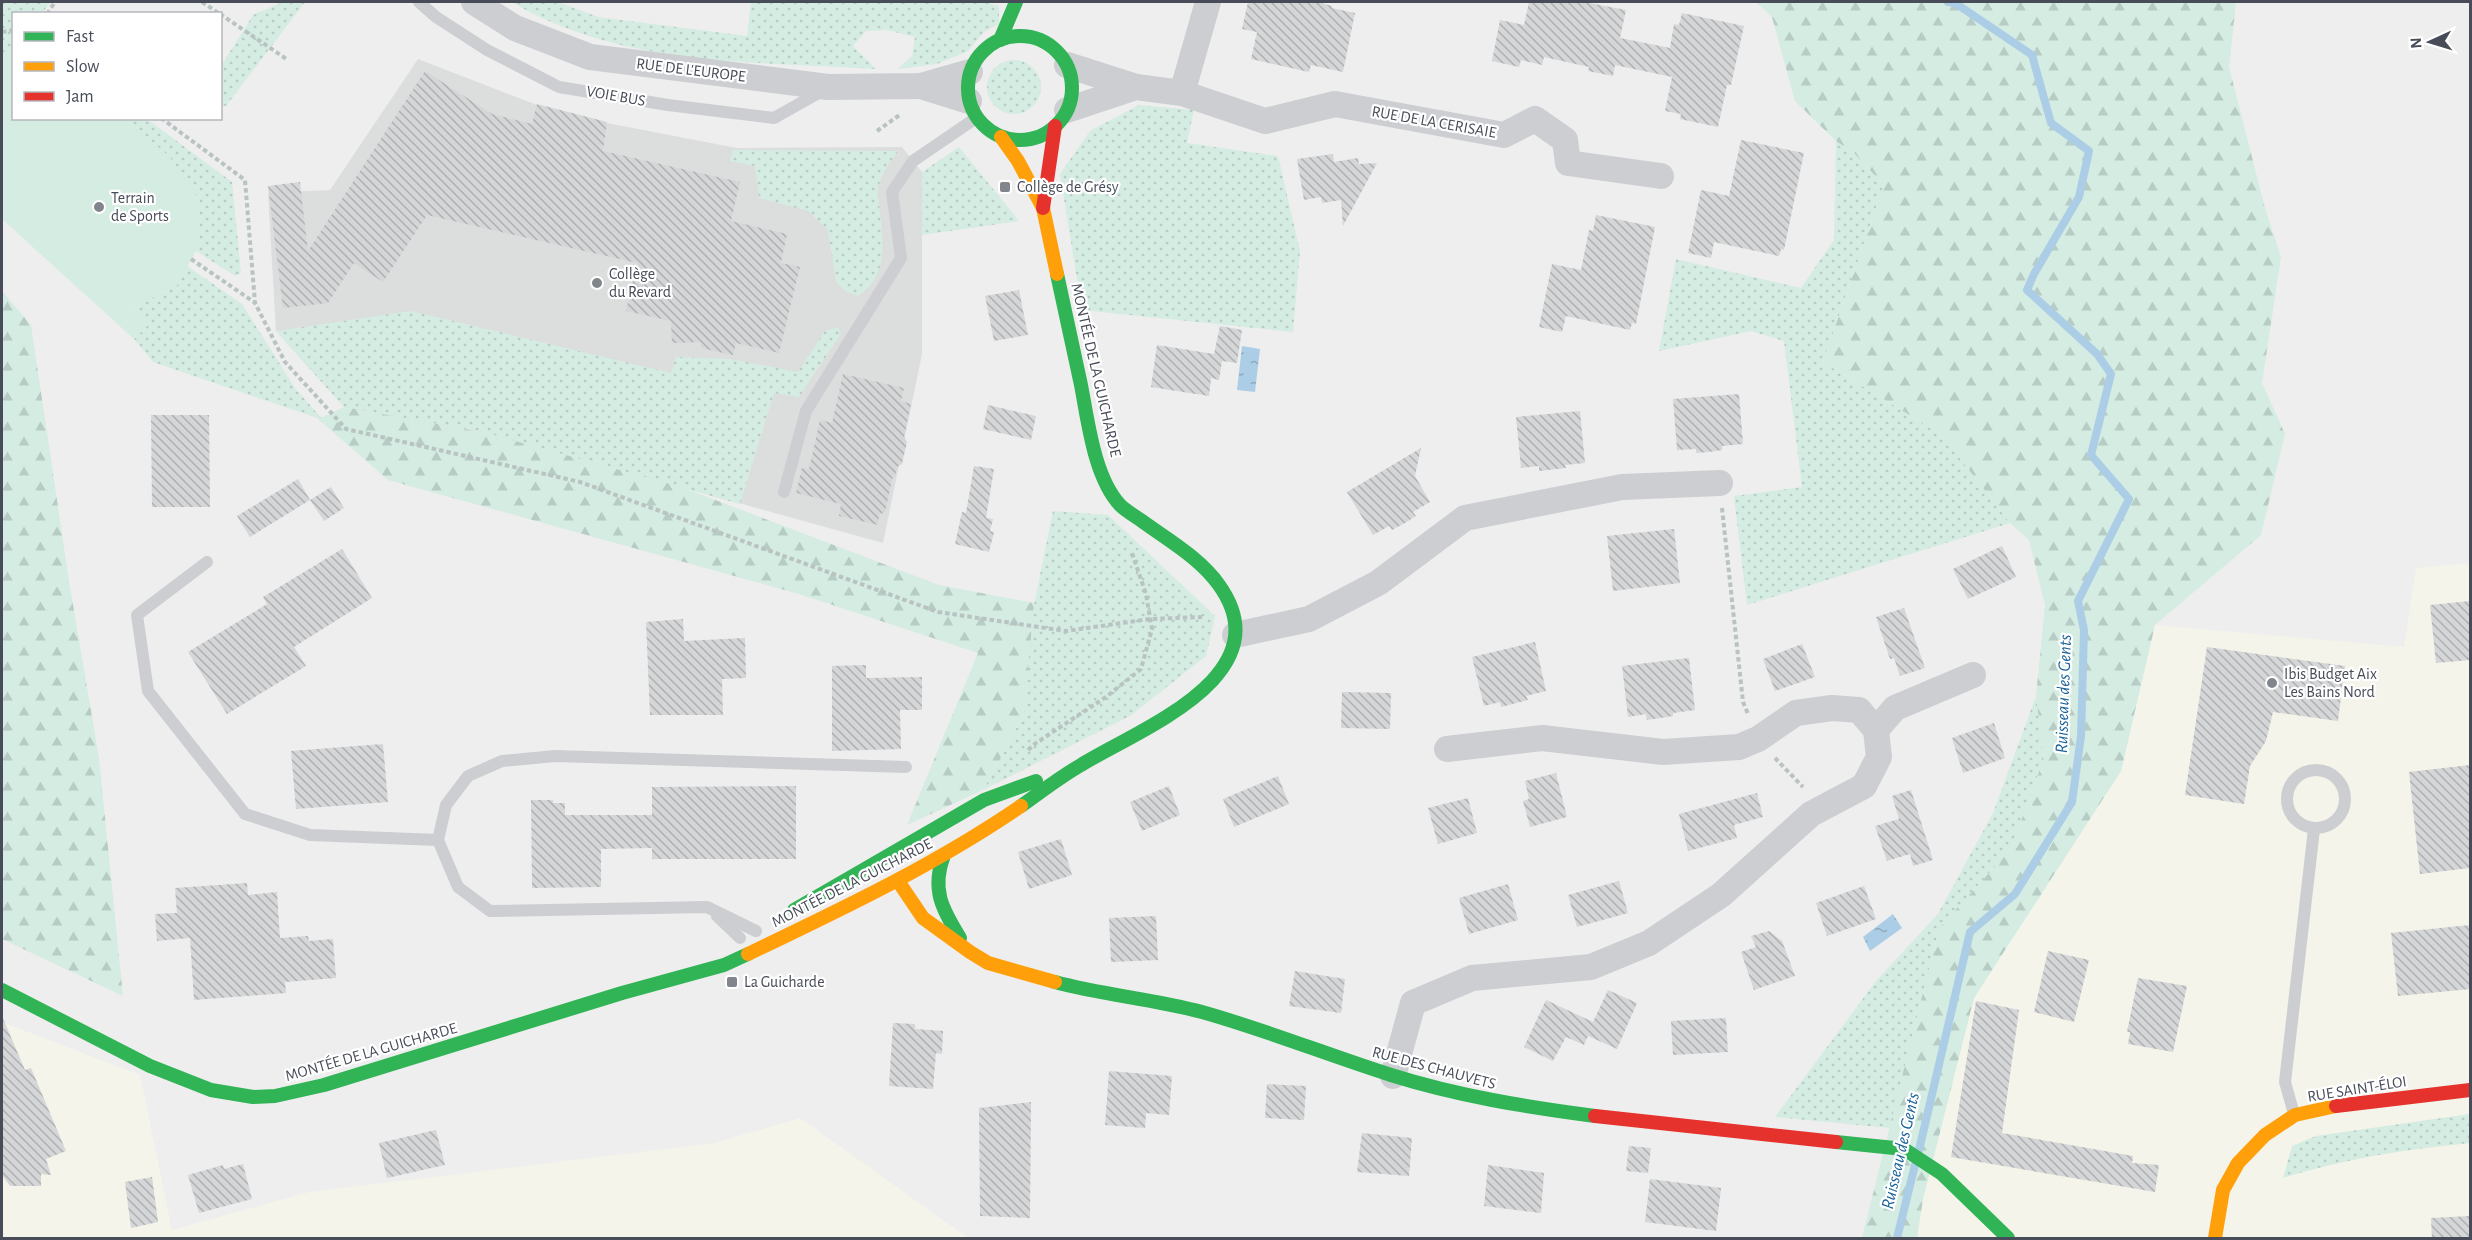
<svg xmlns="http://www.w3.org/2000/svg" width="2472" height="1240" font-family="'Alegreya Sans',sans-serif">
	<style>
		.commercial { fill: #f4f4ea }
		.education { fill: #dcdddd }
		.grass { fill: url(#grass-dots) }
		.forest { fill: url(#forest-firs) }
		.pitch { fill: #d4ece2 }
		.water { fill: url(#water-ripples) }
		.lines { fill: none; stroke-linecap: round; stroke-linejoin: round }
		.stream { stroke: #accde6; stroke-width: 8 }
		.building { fill: url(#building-back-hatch) }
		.path { stroke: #b8c3c2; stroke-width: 4; stroke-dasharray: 4.5 3; stroke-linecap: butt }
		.lane { stroke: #ccced1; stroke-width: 12 }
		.street { stroke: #ccced1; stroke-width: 26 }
		.fast { stroke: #30b455; stroke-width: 14 }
		.slow { stroke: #ff9f0a; stroke-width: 14 }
		.jam { stroke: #e5322d; stroke-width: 14 }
		.poi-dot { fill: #81858c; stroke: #fff; stroke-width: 2 }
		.labels { text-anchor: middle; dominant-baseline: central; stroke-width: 4.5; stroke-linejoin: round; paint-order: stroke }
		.street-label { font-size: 16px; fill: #474c58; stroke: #fff }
		.poi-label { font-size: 16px; fill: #474c58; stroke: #fff; text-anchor: start }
		.water-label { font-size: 18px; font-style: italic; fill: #196299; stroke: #fff }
	</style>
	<defs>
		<pattern id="grass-dots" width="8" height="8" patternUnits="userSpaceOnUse" patternTransform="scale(1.5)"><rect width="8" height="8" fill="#d4ece2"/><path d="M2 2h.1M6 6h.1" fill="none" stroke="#b7ccc4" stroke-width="1.8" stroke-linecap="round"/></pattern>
		<pattern id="forest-firs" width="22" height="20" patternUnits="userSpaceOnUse" patternTransform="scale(1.5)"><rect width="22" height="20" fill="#d4ece2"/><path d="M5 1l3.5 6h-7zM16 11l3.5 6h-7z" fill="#b7ccc4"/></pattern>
		<pattern id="water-ripples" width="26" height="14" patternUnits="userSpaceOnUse" patternTransform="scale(1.5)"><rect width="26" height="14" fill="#accde6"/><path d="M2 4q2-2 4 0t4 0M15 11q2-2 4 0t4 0" fill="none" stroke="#8ea9bd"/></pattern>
		<pattern id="building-back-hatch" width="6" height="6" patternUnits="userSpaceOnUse" patternTransform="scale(1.5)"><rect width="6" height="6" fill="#d5d6d8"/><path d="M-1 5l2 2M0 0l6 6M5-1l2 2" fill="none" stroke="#afb0b2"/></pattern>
	</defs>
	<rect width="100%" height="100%" fill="#eee"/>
	<g class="commercial">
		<polygon points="2470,563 2470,1238 1917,1238 1923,1199 1974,998 2121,771 2155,625 2404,647 2416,568"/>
		<polygon points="2,1022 140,1075 172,1230 309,1192 715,1143 800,1118 968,1238 2,1238"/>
	</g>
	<polygon class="education" points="418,59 560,114 737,148 902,147 922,172 922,354 883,543 486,433 344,407 276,331 268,193 330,190"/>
	<g class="grass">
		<polygon points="2,2 51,2 42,13 14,14 13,55 2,60"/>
		<polygon points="283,2 305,2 226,106 221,105 221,66 253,15"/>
		<path d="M512 2H558L598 17 747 36 751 2H983L999 6V24L984 32 968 51 937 64 898 69 912 56 915 37 887 30 866 31 853 46 876 69C754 61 621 67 512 2Z"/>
		<circle cx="1014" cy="87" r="27"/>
		<polygon points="1139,105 1194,110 1187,143 1278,156 1300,251 1293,332 1082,310 1060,174 1090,131"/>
		<polygon points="125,119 147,119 232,182 241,273 235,276 196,251 200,243"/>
		<polygon points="1836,141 1855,154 1884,185 1823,362 1942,435 2010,523 1747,605 1734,496 1802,487 1784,341 1751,331 1659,351 1676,259 1801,288 1834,240"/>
		<polygon points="959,147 1019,221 922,235 922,172"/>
		<path d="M733 150 898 151C889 163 882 173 878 188 877 195 879 204 880 211 883 244 889 275 858 296L847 292 836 282 828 230 808 211 759 198 755 166 730 161Z"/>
		<polygon points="187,266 242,304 295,388 323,420 153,362 134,339 147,326 128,305 138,304 176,287"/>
		<polygon points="411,311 671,373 676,357 730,359 798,372 825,331 838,327 841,334 799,397 774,393 740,504 483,432 344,407 276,331"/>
		<polygon points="1053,511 1108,515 1215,616 1206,656 1130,716 983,790 1024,714 1029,630"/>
		<polygon points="2036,696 2044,758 2011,849 1939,928 1890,1128 1775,1117 1876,981 1938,914 1993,813"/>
		<path d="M2470 1114V1143C2407 1149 2344 1159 2283 1178L2292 1146 2316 1136Z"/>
	</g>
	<g class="forest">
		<polygon points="1756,2 2236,2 2229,67 2265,208 2281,257 2262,383 2285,434 2261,535 2155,625 2121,771 1974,998 1923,1199 1917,1238 1862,1238 1939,928 2011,849 2044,758 2036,696 2045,605 2029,540 2010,523 1942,435 1823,362 1884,185 1855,154 1836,141 1795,101 1772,17"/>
		<polygon points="2,291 31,325 69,581 99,758 123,996 2,939"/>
		<polygon points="344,407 486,433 681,487 939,585 1034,603 1024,714 983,790 907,825 978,653 799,594 388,480 318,419"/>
	</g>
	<polygon class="pitch" points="9,55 13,55 14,118 125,119 169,156 196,195 200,243 176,287 138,304 128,305 147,326 134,339 2,219 2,60"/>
	<g class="water">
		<polygon points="1242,346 1260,349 1255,392 1237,390"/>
		<polygon points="1893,914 1902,928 1870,951 1863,937"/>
	</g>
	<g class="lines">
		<g class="stream">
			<polyline points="1919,1150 1970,932 2015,894 2072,802 2081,736 2084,630 2078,601 2129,499 2091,455 2111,374 2097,354 2027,290 2034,274 2079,197 2089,151 2051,123 2032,55 1955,3 1948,2"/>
			<polyline points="1897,1238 1915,1165"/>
		</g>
	</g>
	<g class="building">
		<polygon points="1248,2 1324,2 1324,4 1332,6 1332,8 1355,13 1343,72 1311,65 1309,72 1251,59 1257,32 1242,29"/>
		<polygon points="1529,2 1584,2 1626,10 1620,38 1670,48 1674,24 1679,25 1682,13 1744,26 1731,85 1727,85 1718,127 1680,119 1681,114 1665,111 1672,77 1615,65 1613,76 1588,71 1589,67 1544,57 1542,65 1521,60 1519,67 1492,61 1500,20 1524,25"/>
		<polygon points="425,71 492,114 532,124 537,104 607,122 603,151 740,182 731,221 787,234 781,263 800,267 779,353 736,343 733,355 701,348 701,342 672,343 671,321 626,311 637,263 427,215 383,282 354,263 328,303 283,308 268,186 300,182 308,251"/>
		<polygon points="1741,140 1804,153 1784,250 1781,249 1779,256 1714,242 1711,258 1688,253 1701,190 1729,196"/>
		<polygon points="1333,154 1334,162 1358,158 1359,164 1377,163 1343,226 1341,200 1322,203 1321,197 1304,200 1297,159"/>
		<polygon points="1596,215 1655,227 1636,324 1632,323 1630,330 1566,316 1562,332 1539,327 1552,264 1581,270 1589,230 1593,231"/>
		<polygon points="1019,290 1028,335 994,341 985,296"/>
		<polygon points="1220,326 1242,330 1237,363 1222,361 1219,380 1211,378 1209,396 1151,387 1157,345 1214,354"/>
		<polygon points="843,374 904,388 901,401 911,404 904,437 907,442 902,464 897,467 895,477 893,476 885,512 879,515 878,525 839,516 841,504 796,493 802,468 809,469 820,420 832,423"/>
		<polygon points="1739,394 1743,444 1722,446 1722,450 1709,452 1696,453 1696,449 1677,450 1673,399"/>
		<polygon points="988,405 1036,416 1031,440 983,429"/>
		<polygon points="1580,411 1585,463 1565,465 1566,468 1539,471 1539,466 1521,468 1516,417"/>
		<polygon points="151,415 209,415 210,507 152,507"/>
		<polygon points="1421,448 1415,476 1430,502 1413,512 1416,516 1405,523 1392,530 1389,526 1373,535 1347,492"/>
		<polygon points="974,466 994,469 986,518 993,519 990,531 994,532 989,552 955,544 962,512 966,513"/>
		<polygon points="298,479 310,500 250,537 237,516"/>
		<polygon points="331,487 344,508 324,521 310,500"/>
		<polygon points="1674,529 1680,583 1613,591 1607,536"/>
		<polygon points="2002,546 2016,577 1968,599 1953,569"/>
		<polygon points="342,549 372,598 294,647 306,666 227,714 188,652 267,604 263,597"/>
		<polygon points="2470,601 2470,660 2436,663 2430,605"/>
		<polygon points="1904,608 1925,668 1900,676 1894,658 1890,659 1876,617"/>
		<polygon points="683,619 684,641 745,638 746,678 722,679 723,715 650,715 646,622"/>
		<polygon points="1535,642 1546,691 1526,696 1528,700 1501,707 1500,702 1484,706 1472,657"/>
		<polygon points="1802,644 1815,677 1775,691 1763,659"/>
		<polygon points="2207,647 2345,666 2338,721 2273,712 2266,741 2250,766 2244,804 2185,795"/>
		<polygon points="1689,658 1695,710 1673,713 1673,716 1647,720 1646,714 1628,717 1622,666"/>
		<polygon points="866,665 866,678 922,677 922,710 900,710 901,749 832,751 832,666"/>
		<polygon points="1342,692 1391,693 1390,729 1341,728"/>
		<polygon points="1994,723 2005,758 1963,773 1952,738"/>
		<polygon points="383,744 388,802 296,809 291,751"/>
		<polygon points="2470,765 2470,868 2420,874 2409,772"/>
		<polygon points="1556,773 1567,817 1530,827 1523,801 1529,799 1525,781"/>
		<polygon points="1278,776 1289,804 1234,827 1223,799"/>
		<polygon points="796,786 796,859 652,859 652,848 601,849 601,887 532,888 531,800 553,800 553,803 565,803 565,815 652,815 652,787"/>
		<polygon points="1169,786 1180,815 1142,831 1130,802"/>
		<polygon points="1911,790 1933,860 1913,866 1910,854 1887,861 1875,826 1899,819 1892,796"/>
		<polygon points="1757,793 1763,817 1734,825 1737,838 1688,851 1679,814"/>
		<polygon points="1468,798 1477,833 1438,844 1428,808"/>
		<polygon points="1061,839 1072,875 1029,889 1018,852"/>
		<polygon points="1619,881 1628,913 1577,927 1568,895"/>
		<polygon points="247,883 248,895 277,892 280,938 308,936 309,941 333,939 336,978 285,982 286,993 194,1000 190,938 157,941 155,914 177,913 175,888"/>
		<polygon points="1508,884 1518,920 1469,934 1459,898"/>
		<polygon points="1864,886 1876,919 1827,936 1816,903"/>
		<polygon points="1156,916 1158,960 1111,962 1109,918"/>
		<polygon points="2470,925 2470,989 2398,996 2391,933"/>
		<polygon points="1769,931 1782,941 1795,976 1754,990 1741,952 1756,947 1751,936"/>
		<polygon points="2048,951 2089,960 2074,1022 2034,1012"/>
		<polygon points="1295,971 1345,979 1341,1013 1289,1006"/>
		<polygon points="2138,978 2187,986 2173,1052 2128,1044 2130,1032 2127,1032"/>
		<polygon points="1608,990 1637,1003 1617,1049 1588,1036 1584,1045 1566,1037 1553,1061 1524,1047 1546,1000 1593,1022"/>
		<polygon points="1976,1001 2019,1010 2002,1133 2133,1156 2132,1163 2159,1165 2155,1192 1951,1157"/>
		<polygon points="2,1016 25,1070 31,1068 66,1151 46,1159 51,1175 41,1174 41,1186 10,1186 2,1175"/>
		<polygon points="1726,1018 1728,1052 1673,1055 1671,1021"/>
		<polygon points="893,1023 915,1024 915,1029 943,1031 942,1054 936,1053 933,1089 889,1086"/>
		<polygon points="1109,1071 1172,1076 1169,1115 1146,1113 1145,1128 1105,1125"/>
		<polygon points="1267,1084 1306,1086 1304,1120 1265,1118"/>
		<polygon points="1031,1102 1030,1218 980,1216 979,1108"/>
		<polygon points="436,1130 445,1165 387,1178 379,1143"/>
		<polygon points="1362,1133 1412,1138 1409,1176 1357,1172"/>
		<polygon points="1629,1146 1651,1148 1648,1173 1626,1171"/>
		<polygon points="243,1164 252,1199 199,1213 188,1175 223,1165 224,1169"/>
		<polygon points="1488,1165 1544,1173 1541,1213 1484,1206"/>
		<polygon points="152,1177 158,1222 131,1228 125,1182"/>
		<polygon points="1650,1179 1721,1188 1716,1231 1645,1222"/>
		<polygon points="2470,1216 2470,1239 2432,1239 2431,1218"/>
	</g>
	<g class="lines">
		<g class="path">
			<polyline points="202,2 220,14"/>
			<polyline points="47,14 55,2"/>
			<polyline points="220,14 288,60"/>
			<polyline points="2,32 14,30"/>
			<polyline points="161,118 245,180 255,303 285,362 346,429 580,482 938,612 1066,631 1150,619 1202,617"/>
			<polyline points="877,131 901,114"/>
			<polyline points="191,259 254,302"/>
			<polyline points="1722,508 1743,702 1748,714"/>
			<polyline points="1028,750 1036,743 1106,697 1141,669 1152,629 1146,594 1132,553"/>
			<polyline points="1775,758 1803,787"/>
		</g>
		<g class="lane">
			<polyline points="419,2 436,17 487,50 559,87 668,105 774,118 822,91"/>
			<polyline points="784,492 806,411 901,258 892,192 913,161 976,118"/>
			<polyline points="207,562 137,615 148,691 245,814 310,835 438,840"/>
			<circle cx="2316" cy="799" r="29"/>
			<polyline points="717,916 740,938"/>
			<polyline points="756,931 707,907 490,911 458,887 438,840 446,805 468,776 502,761 555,756 906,767"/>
			<polyline points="2294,1114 2285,1082 2314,829"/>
		</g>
		<g class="street">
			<polyline points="474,2 515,28 590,57 828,87 921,86 970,72"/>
			<polyline points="1067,65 1136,87"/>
			<polyline points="921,86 969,101"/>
			<polyline points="1182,93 1208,2"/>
			<polyline points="1067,110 1136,87 1182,93 1265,121 1335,104 1504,135 1535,119 1565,140 1568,163 1661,176"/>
			<polyline points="1235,635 1309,619 1378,583 1465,518 1622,487 1720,483"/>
			<polyline points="1876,730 1895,708 1973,675"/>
			<polyline points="1393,1076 1413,1003 1472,978 1591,967 1649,943 1721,895 1811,814 1864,786 1879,757 1876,730 1859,710 1832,708 1796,713 1758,739 1739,747 1663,752 1542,738 1447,749"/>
		</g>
		<g class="fast">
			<circle cx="1020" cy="88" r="52"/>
			<polyline points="1000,40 1016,2"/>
			<path d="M1021 806C1041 792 1060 777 1081 765 1139 729 1284 676 1219 585 1200 558 1168 540 1142 521 1135 516 1126 511 1120 505 1094 477 1088 421 1081 385 1073 348 1065 311 1057 274"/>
			<path d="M944 855C931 889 942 909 960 938"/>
			<polyline points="794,910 984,800 1036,781"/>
			<path d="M1055 982C1103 995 1153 999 1202 1012 1266 1030 1328 1055 1391 1075 1458 1096 1526 1107 1595 1116"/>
			<polyline points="2,990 150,1066 211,1090 253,1097 275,1096 324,1085 622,993 724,965 748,954"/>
			<polyline points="1836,1142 1904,1149 1942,1174 2008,1238"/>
		</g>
		<g class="slow">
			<polyline points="1001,137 1018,161 1043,208 1057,274"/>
			<polyline points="898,881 923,918 970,952 988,963 1055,982"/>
			<path d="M748 954C842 909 935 865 1021 806"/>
			<polyline points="2215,1238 2223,1190 2238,1163 2265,1135 2295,1115 2336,1106"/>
		</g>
		<g class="jam">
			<polyline points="1043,208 1055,126"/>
			<polyline points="2336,1106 2470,1090"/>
			<polyline points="1595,1116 1836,1142"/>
		</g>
	</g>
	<g class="poi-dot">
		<rect x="999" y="181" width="12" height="12" rx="3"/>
		<circle cx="99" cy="207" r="6"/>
		<circle cx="597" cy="283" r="6"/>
		<circle cx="2272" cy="683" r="6"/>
		<rect x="726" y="976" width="12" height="12" rx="3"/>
	</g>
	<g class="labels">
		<g class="street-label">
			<text transform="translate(691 70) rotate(7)">RUE DE L'EUROPE</text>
			<text transform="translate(616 96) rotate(10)">VOIE BUS</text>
			<text transform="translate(1434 122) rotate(10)">RUE DE LA CERISAIE</text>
			<text transform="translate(1096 370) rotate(77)">MONTÉE DE LA GUICHARDE</text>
			<text transform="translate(852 883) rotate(-27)">MONTÉE DE LA GUICHARDE</text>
			<text transform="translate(371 1052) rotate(-16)">MONTÉE DE LA GUICHARDE</text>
			<text transform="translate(1434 1068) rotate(15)">RUE DES CHAUVETS</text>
			<text transform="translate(2357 1089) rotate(-9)">RUE SAINT-ÉLOI</text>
		</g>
		<g class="poi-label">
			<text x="1017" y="187">Collège de Grésy</text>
			<text x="111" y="198">Terrain<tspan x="111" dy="18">de Sports</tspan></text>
			<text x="609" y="274">Collège<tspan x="609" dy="18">du Revard</tspan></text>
			<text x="2284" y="674">Ibis Budget Aix<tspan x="2284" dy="18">Les Bains Nord</tspan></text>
			<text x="744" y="982">La Guicharde</text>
		</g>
		<g class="water-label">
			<text transform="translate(2064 694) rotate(-88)">Ruisseau des Gents</text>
			<text transform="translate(1901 1151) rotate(-77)">Ruisseau des Gents</text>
		</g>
	</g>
	<rect width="2472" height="1240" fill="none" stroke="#474c58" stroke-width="6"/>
	<rect x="12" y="12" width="210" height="108" fill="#ffffff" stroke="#b5b7bc" stroke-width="1.5"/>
	<rect x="24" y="32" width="30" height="9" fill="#30b455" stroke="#b5b7bc" stroke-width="1.5"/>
	<text x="66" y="42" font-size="18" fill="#474c58">Fast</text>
	<rect x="24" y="62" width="30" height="9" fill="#ff9f0a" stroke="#b5b7bc" stroke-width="1.5"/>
	<text x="66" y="72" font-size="18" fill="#474c58">Slow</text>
	<rect x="24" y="92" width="30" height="9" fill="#e5322d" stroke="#b5b7bc" stroke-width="1.5"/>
	<text x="66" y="102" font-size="18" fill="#474c58">Jam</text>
	<g transform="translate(2430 42) rotate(266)" stroke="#ffffff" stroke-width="4.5" paint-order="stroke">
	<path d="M0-4.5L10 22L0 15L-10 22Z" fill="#474c58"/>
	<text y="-9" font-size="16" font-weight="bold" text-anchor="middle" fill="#474c58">N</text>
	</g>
</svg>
